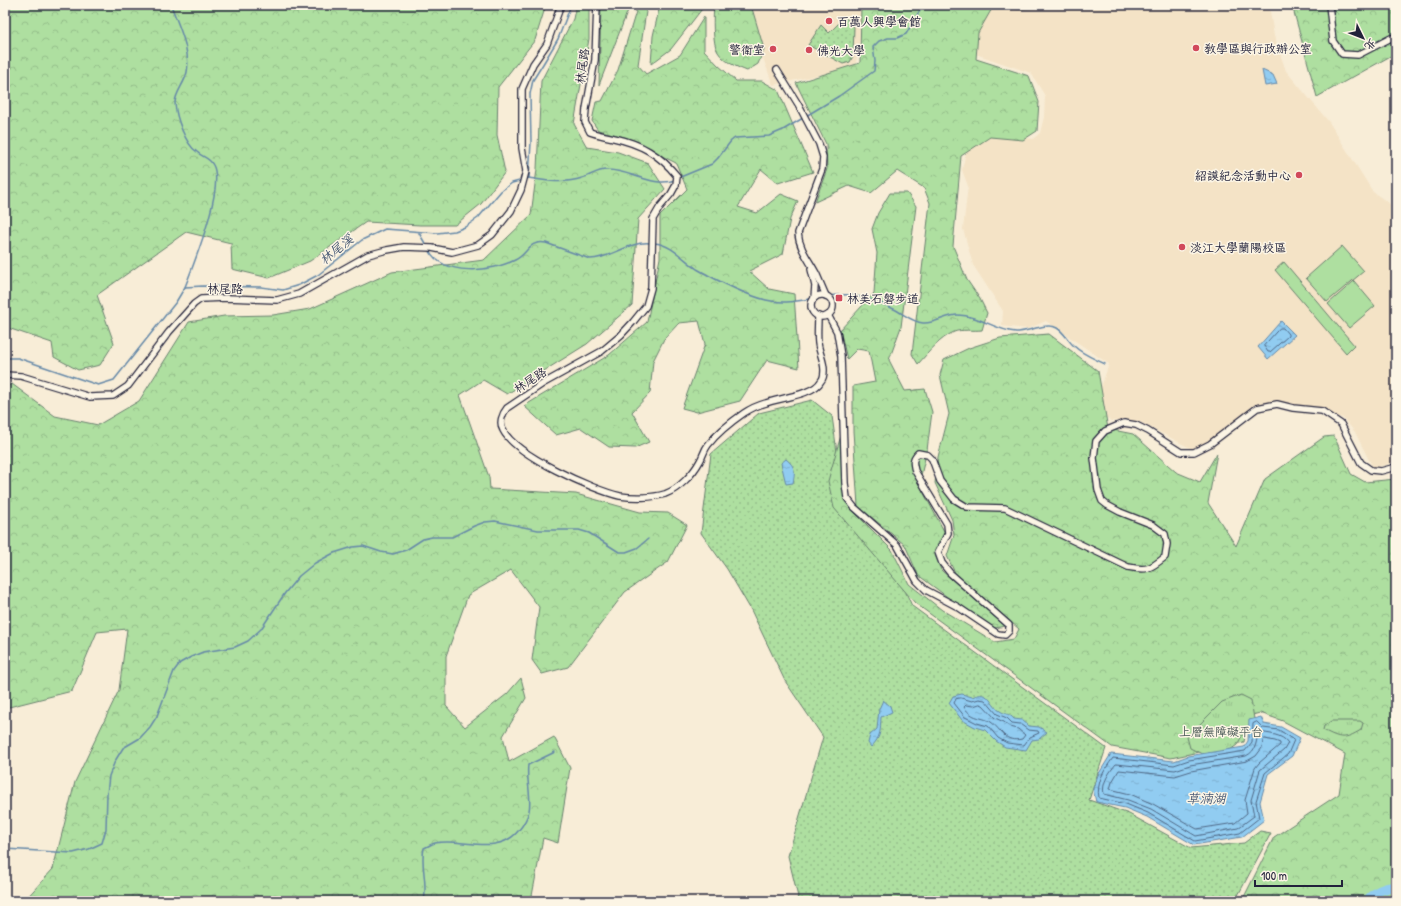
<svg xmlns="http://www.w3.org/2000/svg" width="1401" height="906" font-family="'Patrick Hand','LXGW WenKai TC',sans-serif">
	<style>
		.built { fill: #f4e3c6 }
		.grass { fill: url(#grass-dots); stroke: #68806e }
		.forest { fill: url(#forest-crowns); stroke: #68806e }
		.park { fill: url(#park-tufts); stroke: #68806e }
		.pitch { fill: #aedfa0; stroke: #68806e }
		.water { fill: url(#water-ripples); stroke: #6588a8 }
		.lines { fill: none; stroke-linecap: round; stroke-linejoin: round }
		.shore { stroke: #4e6684; stroke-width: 1 }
		.stream { stroke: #6588a8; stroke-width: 1.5 }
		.river { stroke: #91ccf1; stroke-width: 10 }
		.minor-casing { stroke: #22223b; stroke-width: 8 }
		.minor { stroke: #fcf5e5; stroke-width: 5.5 }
		.poi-dot { fill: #d1495b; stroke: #fcf5e5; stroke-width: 1.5 }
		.labels { text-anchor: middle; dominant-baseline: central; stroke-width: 3; stroke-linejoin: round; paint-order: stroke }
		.poi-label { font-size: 12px; fill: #22223b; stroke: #fcf5e5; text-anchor: start }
		.street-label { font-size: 12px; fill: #22223b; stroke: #fcf5e5 }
		.park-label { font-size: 12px; fill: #4c5b59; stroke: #fcf5e5 }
		.water-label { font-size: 13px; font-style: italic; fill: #435572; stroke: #fcf5e5 }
	</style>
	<defs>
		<pattern id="grass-dots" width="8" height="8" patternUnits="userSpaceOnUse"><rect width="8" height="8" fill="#aedfa0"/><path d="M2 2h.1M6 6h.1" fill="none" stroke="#95bf8b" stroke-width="1.8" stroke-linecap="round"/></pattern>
		<pattern id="forest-crowns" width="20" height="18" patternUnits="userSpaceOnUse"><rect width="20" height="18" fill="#aedfa0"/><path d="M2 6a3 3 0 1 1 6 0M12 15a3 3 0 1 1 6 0" fill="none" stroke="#95bf8b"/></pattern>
		<pattern id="park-tufts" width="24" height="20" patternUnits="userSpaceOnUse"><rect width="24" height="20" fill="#aedfa0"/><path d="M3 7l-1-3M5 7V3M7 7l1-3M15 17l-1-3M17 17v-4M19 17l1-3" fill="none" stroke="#95bf8b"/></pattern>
		<pattern id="water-ripples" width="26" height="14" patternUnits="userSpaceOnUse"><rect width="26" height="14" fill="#91ccf1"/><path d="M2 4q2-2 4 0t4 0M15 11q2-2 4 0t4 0" fill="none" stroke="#7dafd0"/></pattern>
	</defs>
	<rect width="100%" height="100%" fill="#f8edd7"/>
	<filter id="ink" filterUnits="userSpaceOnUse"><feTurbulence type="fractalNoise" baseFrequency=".025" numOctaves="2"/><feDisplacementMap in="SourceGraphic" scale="8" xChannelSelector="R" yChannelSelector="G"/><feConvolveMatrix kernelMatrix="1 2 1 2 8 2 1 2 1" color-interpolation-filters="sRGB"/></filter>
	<g filter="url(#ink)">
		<g class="built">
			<polygon points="747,5 867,5 855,67 773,85 754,34"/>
			<polygon points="975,5 1269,5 1274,36 1286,71 1329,122 1373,192 1396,208 1396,462 1373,468 1355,432 1343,418 1271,404 1198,452 1140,422 1111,421 1094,407 1109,364 1046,321 1027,329 1002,326 1003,311 973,265 963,229 968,186 962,170 964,161 967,148 993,132 1033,139 1040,133 1044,117 1045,96 1031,73 964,50"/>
		</g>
		<g class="grass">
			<polygon points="845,17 854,27 853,56 850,62 843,64 808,45 821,25 829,33"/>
			<polygon points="812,400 832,416 845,511 889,554 912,606 1106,748 1089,800 1129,814 1191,848 1244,843 1260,831 1271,833 1235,901 795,901 798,897 788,856 823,737 785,681 751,610 727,569 701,533 711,454 759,413"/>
		</g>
		<g class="forest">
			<polygon points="5,5 546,5 535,40 498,87 497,135 505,172 481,204 455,225 420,225 366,222 310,261 269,278 232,269 231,243 186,232 97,295 114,343 100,365 78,370 54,357 52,343 5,327"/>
			<polygon points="576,5 589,5 589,39 574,124 587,147 618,152 648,163 665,189 638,219 632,305 587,344 507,394 483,380 460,395 489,477 490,489 576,494 640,512 668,513 687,525 668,562 625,592 568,667 542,674 532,660 539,607 511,570 468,595 446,656 446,706 465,727 507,694 521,678 526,698 503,736 509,762 554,737 570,768 558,843 543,838 531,901 24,901 53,869 75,782 119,690 127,629 97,632 72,691 5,708 5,387 12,384 55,416 98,425 139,401 189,322 224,316 273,315 310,309 392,272 484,260 531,215 537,169 541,81 573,19"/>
			<polygon points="601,5 630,5 599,85"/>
			<polygon points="638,5 647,5 638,65 646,74 680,55 704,17 704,50 718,65 736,81 762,81 778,90 813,172 778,183 761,169 738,207 757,213 781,194 798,201 790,219 783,254 749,271 769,289 794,294 799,368 767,360 740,401 697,412 682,408 705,344 699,321 679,323 664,339 653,361 650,393 632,412 649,442 635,448 609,447 581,428 556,435 524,406 609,355 647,322 660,258 660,216 687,189 676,163 624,137 598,130 592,121 596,102 602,101 618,70"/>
			<polygon points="660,5 705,5 671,49 651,64 653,36"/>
			<path d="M714 5H751L764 49 758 64 747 71C737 67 724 62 718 52 712 44 713 16 714 5Z"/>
			<path d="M861 5H994L978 33 976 59 1029 76 1039 102 1037 131 1023 140 990 137 961 156 953 246 967 280 980 299 987 313 982 330C974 331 961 329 954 332 940 338 928 353 918 364L912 354 930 203 924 188 897 171 871 193 849 186 815 202 827 169 826 144 796 83 860 63Z"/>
			<polygon points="999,5 1059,5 1018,9"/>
			<polygon points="1292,5 1396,5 1396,53 1317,97"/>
			<polygon points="890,193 907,193 916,206 901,327 889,360 905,391 925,389 932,412 927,450 919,484 945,533 935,555 941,570 1005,626 995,628 966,611 918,575 905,545 858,506 853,431 853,386 875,382 869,351 857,349 847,359 840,330 874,293 877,253 872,229 878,213"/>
			<polygon points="1049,334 1098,371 1108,429 1133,434 1176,472 1200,482 1217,453 1208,503 1236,546 1265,479 1324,437 1334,436 1351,474 1365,482 1396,479 1396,901 1242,901 1274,837 1339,794 1345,754 1283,721 1260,713 1248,716 1244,742 1171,758 1112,747 915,603 834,508 828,481 841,435 849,507 892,550 909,584 942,610 995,642 1014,639 1019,629 955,573 947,556 954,535 952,520 935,483 938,457 949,414 940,375 944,360 969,348 1000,338"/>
		</g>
		<g class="park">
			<polygon points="1241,695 1251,700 1254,719 1245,730 1237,745 1219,758 1206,756 1190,748 1187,737 1222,702"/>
			<path d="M1331 721H1360L1363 723 1361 730C1344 740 1341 739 1323 730L1324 726Z"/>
		</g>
		<g class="pitch">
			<polygon points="1342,246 1364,271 1327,302 1306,278"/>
			<polygon points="1284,262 1354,345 1346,353 1275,270"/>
			<polygon points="1354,281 1375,306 1349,328 1328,304"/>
		</g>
		<g class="water">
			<polygon points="1262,70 1273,75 1277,84 1265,86"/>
			<polygon points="1281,321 1295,335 1268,359 1258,347"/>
			<path d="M786 459C796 467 795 472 793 483L786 484 781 463Z"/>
			<path d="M962 694 972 697C990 689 989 704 1000 711 1006 715 1009 713 1014 719L1022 720 1029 726 1039 727 1047 732 1039 739 1032 740 1026 750 1005 747 996 741 985 730 975 727 962 720 949 703 953 696Z"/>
			<path d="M883 700 890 706 892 712 881 717C880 730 882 736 871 747L868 743 870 735 877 729 879 709Z"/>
			<polygon points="1261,717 1264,724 1281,727 1300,738 1292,756 1268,774 1260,802 1264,820 1242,837 1194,845 1147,817 1125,808 1096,802 1093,789 1098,775 1111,754 1174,761 1188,756 1244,747 1248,741 1249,720"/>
		</g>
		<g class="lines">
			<g class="shore">
				<polygon points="1280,328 1283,328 1288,334 1288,336 1270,352 1268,352 1264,346"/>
				<polygon points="961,698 972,701 979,699 985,700 997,714 1007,718 1012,723 1020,724 1028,730 1038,731 1039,733 1030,737 1024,745 1007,743 998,738 988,726 977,723 965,717 954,703 956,699"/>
				<path d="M980 704 983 705 995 718 1004 722 1010 727 1018 729 1025 735 1022 739C1004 743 1002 730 991 722 981 716 973 720 964 707L966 705 973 706Z"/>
				<path d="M1257 722 1263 728 1279 730 1293 739 1294 740 1288 754 1265 773 1256 801 1259 818 1240 833 1195 841 1148 813 1126 804 1099 798C1096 783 1104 770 1113 758L1174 765 1189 760 1245 751 1252 742 1253 724Z"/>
				<path d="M1259 732C1269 734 1282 734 1288 743L1284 750 1260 770 1251 800 1254 816 1238 828 1196 836 1151 809 1128 800 1104 794C1101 784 1110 771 1116 764L1175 770 1190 765 1246 756C1258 750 1255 741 1259 732Z"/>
				<polygon points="1265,739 1275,741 1280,743 1280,745 1259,763 1255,768 1245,800 1247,813 1235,823 1197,829 1153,804 1130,794 1110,789 1112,782 1119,770 1175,776 1191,771 1247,761 1256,756 1262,748 1263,741"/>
			</g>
			<g class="stream">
				<path d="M171 5C178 25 191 50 187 72 185 83 175 93 175 103 176 117 185 144 197 152 202 157 210 158 213 165 225 187 194 263 185 287"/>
				<polyline points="806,116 839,96 874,71 875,61 873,47 879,41 888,38 897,38 906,34 923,5"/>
				<path d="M529 178C547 181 564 184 582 178 591 176 598 169 608 170 630 170 653 188 675 180"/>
				<polyline points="678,178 712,164 718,158 731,141 735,138 769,136 783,130 803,118"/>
				<polyline points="526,179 529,178 531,142 530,94 533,80 543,64 558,39 571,5"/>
				<polyline points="419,233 426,245"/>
				<path d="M654 243C671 244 684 260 697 269 718 281 743 294 766 300 794 307 823 293 850 295 866 297 882 303 896 310 905 315 913 322 923 323 935 324 946 315 958 315 979 315 996 331 1016 332 1028 332 1047 322 1057 328 1064 332 1068 341 1074 346 1082 354 1095 359 1105 364"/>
				<path d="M429 250C443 277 492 272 515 260 528 254 528 240 546 243L590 259C611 259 628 241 650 243"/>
				<polyline points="5,358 18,358 98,385 114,380 176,302 185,287 203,286 261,287 283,290 299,285 318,275 362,240 385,229 437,233 455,231 465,227 478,218 501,191 512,183 523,180"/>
				<polyline points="5,849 73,853 89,849 102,843 106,829 107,794 109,776 115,761 123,748 140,738 150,727 157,716 174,671 180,663 191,657 203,652 235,647 248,641 261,629 285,593 299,576 315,563 334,553 353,547 363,546 381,552 393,554 406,550 423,539 432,537 452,537 474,526 485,522 495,521 538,530 579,530 589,533 619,552 626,552 637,548 648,539"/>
				<path d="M424 901C428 881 420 866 424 848 427 847 431 844 435 843 462 837 498 857 519 830 524 824 527 819 529 811 532 798 526 780 528 765L555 752"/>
			</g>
			<path class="river" d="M1367 901C1374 892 1385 887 1396 887"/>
			<defs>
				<g id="minor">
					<path d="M597 5 595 60 586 109 585 122 590 132C598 135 606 136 614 138 641 144 659 154 677 176L676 185 671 194 660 207 653 219 651 288 646 306 633 322 621 335 602 351 544 383 507 408C502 414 499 423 503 430 515 455 593 490 620 496 633 498 652 498 665 494 679 489 693 474 700 461 703 456 704 450 708 445 718 432 731 422 744 413 750 409 759 405 766 403 779 398 814 395 821 381 823 379 824 373 824 370 824 361 819 352 818 343 817 334 818 325 818 316"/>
					<polyline points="1329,5 1333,41 1342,54 1358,55 1391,38 1396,39"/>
					<path d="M777 70 798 104 819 144 823 157 822 169 798 233C799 249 810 261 817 275 820 282 823 289 826 296"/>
					<polyline points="811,269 815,286 814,298"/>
					<circle cx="822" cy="306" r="11"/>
					<path d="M828 315 837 332 841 356 845 483 847 498 854 507 897 545 917 581 926 590 958 607 998 634 1005 635 1009 631V625L950 573 942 563 938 552 948 533 947 524 915 471C913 463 912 459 918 453L928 455 932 459 940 481 954 499 967 507 1005 508 1128 567C1147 571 1150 569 1165 557L1167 544 1165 534 1153 525 1120 512 1107 505 1102 501 1098 490 1094 458 1096 441 1105 431 1124 423 1136 425 1148 431 1181 452H1194L1210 444 1257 408 1277 404 1293 408 1322 411 1341 424 1361 463 1371 470 1381 471 1396 467"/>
					<polyline points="5,375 21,376 90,397 113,396 128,386 169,332 194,304 201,299 227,298 277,300 299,294 368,255 387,250 404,247 432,248 452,252 478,245 492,235 511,211 521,190 526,171 522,148 522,89 533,64 547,44 561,5"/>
				</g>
			</defs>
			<use href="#minor" class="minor-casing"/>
			<use href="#minor" class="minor"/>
		</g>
	</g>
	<g class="poi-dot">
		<circle cx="829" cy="21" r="4"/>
		<circle cx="1196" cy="48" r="4"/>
		<circle cx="773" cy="49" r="4"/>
		<circle cx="809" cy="50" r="4"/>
		<circle cx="1299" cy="175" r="4"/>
		<circle cx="1182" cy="247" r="4"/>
		<rect x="835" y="294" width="8" height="8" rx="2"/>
	</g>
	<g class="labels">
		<g class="poi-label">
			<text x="837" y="21">百萬人興學會館</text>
			<text x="1204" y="48">教學區與行政辦公室</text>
			<text x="765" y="49" text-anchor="end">警衛室</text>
			<text x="817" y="50">佛光大學</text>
			<text x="1291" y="175" text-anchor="end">紹謨紀念活動中心</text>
			<text x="1190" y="247">淡江大學蘭陽校區</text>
			<text x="847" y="298">林美石磐步道</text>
		</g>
		<g class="street-label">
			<text transform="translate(582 66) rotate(-82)">林尾路</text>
			<text x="225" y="288">林尾路</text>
			<text transform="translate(530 380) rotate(-33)">林尾路</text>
		</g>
		<g class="park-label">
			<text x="1221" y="731">上層無障礙平台</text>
		</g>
		<g class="water-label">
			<text transform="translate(336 249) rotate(-39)">林尾溪</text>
			<text x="1206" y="798">草湳湖</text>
		</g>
	</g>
	<rect width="1401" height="906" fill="none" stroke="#fcf5e5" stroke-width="20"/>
	<rect x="10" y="10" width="1381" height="886" fill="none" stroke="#22223b" stroke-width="1.5" filter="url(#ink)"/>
	<g transform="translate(1363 38) rotate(133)" stroke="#fcf5e5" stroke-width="3" paint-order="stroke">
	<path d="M0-3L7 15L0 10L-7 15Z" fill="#22223b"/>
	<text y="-6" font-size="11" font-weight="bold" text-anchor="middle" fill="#22223b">北</text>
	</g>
	<path d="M1255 880v6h87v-6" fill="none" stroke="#22223b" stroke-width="2"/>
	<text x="1261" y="880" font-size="12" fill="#22223b" stroke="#fcf5e5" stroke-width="3" paint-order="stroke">100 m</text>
</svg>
